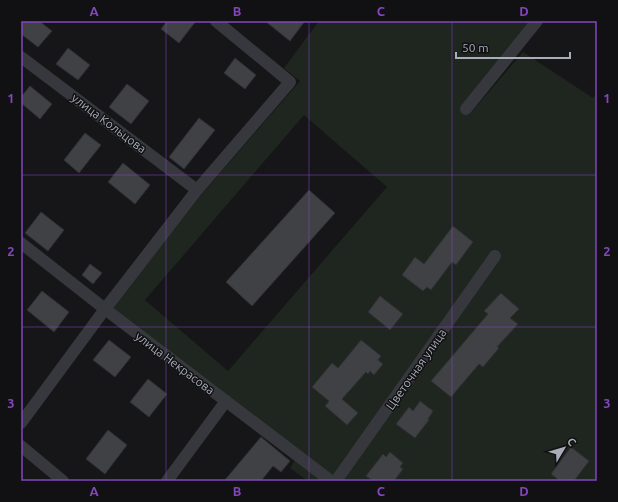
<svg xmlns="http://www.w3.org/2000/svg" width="618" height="502" font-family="Ubuntu,sans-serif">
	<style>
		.green { fill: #1e261f; fill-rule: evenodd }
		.building { fill: #404145; stroke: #303034 }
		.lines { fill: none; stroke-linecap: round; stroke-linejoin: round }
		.minor { stroke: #37383d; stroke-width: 12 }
		.grid { fill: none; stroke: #8446be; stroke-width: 1; stroke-opacity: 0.55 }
		.labels { text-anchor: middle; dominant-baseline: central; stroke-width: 3; stroke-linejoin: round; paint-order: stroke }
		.street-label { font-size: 12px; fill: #a8adb8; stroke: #111113 }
		.neatline { fill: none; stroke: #8446be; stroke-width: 1.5 }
		.grid-label { font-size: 13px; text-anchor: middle; font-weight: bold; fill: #8446be }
	</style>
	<rect width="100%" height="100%" fill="#161618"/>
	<path class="green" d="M319 21H531L460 110 469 115 523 52 593 98 597 93V481H308L290 468 296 459 108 312 202 194 300 81 284 68ZM304 115 387 187 228 371 145 300Z"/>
	<g class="building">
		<polygon points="21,21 39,21 52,31 38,47 21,34"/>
		<polygon points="167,21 196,21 179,43 161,29"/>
		<polygon points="265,21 305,21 290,41"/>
		<polygon points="68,48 90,65 78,80 56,64"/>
		<polygon points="235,58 256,75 245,89 224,73"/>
		<polygon points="127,84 149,101 131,124 109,107"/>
		<polygon points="30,86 52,104 40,119 21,103 21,97"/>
		<polygon points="199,118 215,130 184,169 169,157"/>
		<polygon points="85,133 101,145 79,173 64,160"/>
		<polygon points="123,163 150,185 135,204 108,182"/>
		<polygon points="309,190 335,213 252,306 226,282"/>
		<polygon points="41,212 64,230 48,251 25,233"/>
		<polygon points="453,226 473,242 456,265 452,262 431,290 427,287 423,291 402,275 415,257 424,264"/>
		<polygon points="90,264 102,273 93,284 82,275"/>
		<polygon points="42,291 69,312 54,332 27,310"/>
		<polygon points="501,293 519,309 510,318 518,324 497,347 499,348 483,367 479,364 451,397 431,381 488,314 484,311"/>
		<polygon points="380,296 403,314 390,330 368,312"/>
		<polygon points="109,340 131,357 115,377 93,360"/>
		<polygon points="361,340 381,356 378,360 383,364 374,375 370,371 368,374 366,372 342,399 358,413 347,425 325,406 329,401 312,387 332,363 338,368"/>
		<polygon points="148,379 167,394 149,417 130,402"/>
		<polygon points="420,401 433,411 428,419 429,420 415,438 396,424 409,407 413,411"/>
		<polygon points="108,430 127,445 105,474 86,459"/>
		<polygon points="261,437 290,461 281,472 273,466 261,481 224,481"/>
		<polygon points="571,447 589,461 574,481 560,481 551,474"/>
		<polygon points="390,452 403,463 400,467 403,469 394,481 373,481 366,476 383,454 386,457"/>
	</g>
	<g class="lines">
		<g class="minor">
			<polyline points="21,57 197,190"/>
			<polyline points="466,109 537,21"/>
			<polyline points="21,243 105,309 331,481"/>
			<polyline points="21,423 105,309 197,190 290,82 216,21"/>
			<polyline points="21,446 63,481"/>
			<polyline points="167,481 226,401"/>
			<polyline points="336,481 495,256"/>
		</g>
	</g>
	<path class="grid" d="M166 21V481M309 21V481M452 21V481M21 175H597M21 327H597"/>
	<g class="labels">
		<g class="street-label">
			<text transform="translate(109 123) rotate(37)">улица Кольцова</text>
			<text transform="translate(175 363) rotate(37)">улица Некрасова</text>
			<text transform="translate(416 369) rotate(-55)">Цветочная улица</text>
		</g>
	</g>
	<rect width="618" height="502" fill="none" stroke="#111113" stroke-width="44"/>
	<g transform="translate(564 448) rotate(52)" stroke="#111113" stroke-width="3" paint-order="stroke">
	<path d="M0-3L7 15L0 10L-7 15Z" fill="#a8adb8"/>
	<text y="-6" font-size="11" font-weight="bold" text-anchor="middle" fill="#a8adb8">С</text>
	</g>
	<path d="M456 52v6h114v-6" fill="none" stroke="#a8adb8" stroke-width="2"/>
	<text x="462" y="52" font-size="12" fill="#a8adb8" stroke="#111113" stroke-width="3" paint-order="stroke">50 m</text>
	<rect x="22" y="22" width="574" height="458" class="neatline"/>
	<g class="grid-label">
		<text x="94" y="16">A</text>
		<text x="237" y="16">B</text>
		<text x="381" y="16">C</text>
		<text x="524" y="16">D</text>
		<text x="11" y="103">1</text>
		<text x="607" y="103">1</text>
		<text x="11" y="256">2</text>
		<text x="607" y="256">2</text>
		<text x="11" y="408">3</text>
		<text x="607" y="408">3</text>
		<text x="94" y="496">A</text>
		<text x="237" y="496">B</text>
		<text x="381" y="496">C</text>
		<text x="524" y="496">D</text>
	</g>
</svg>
